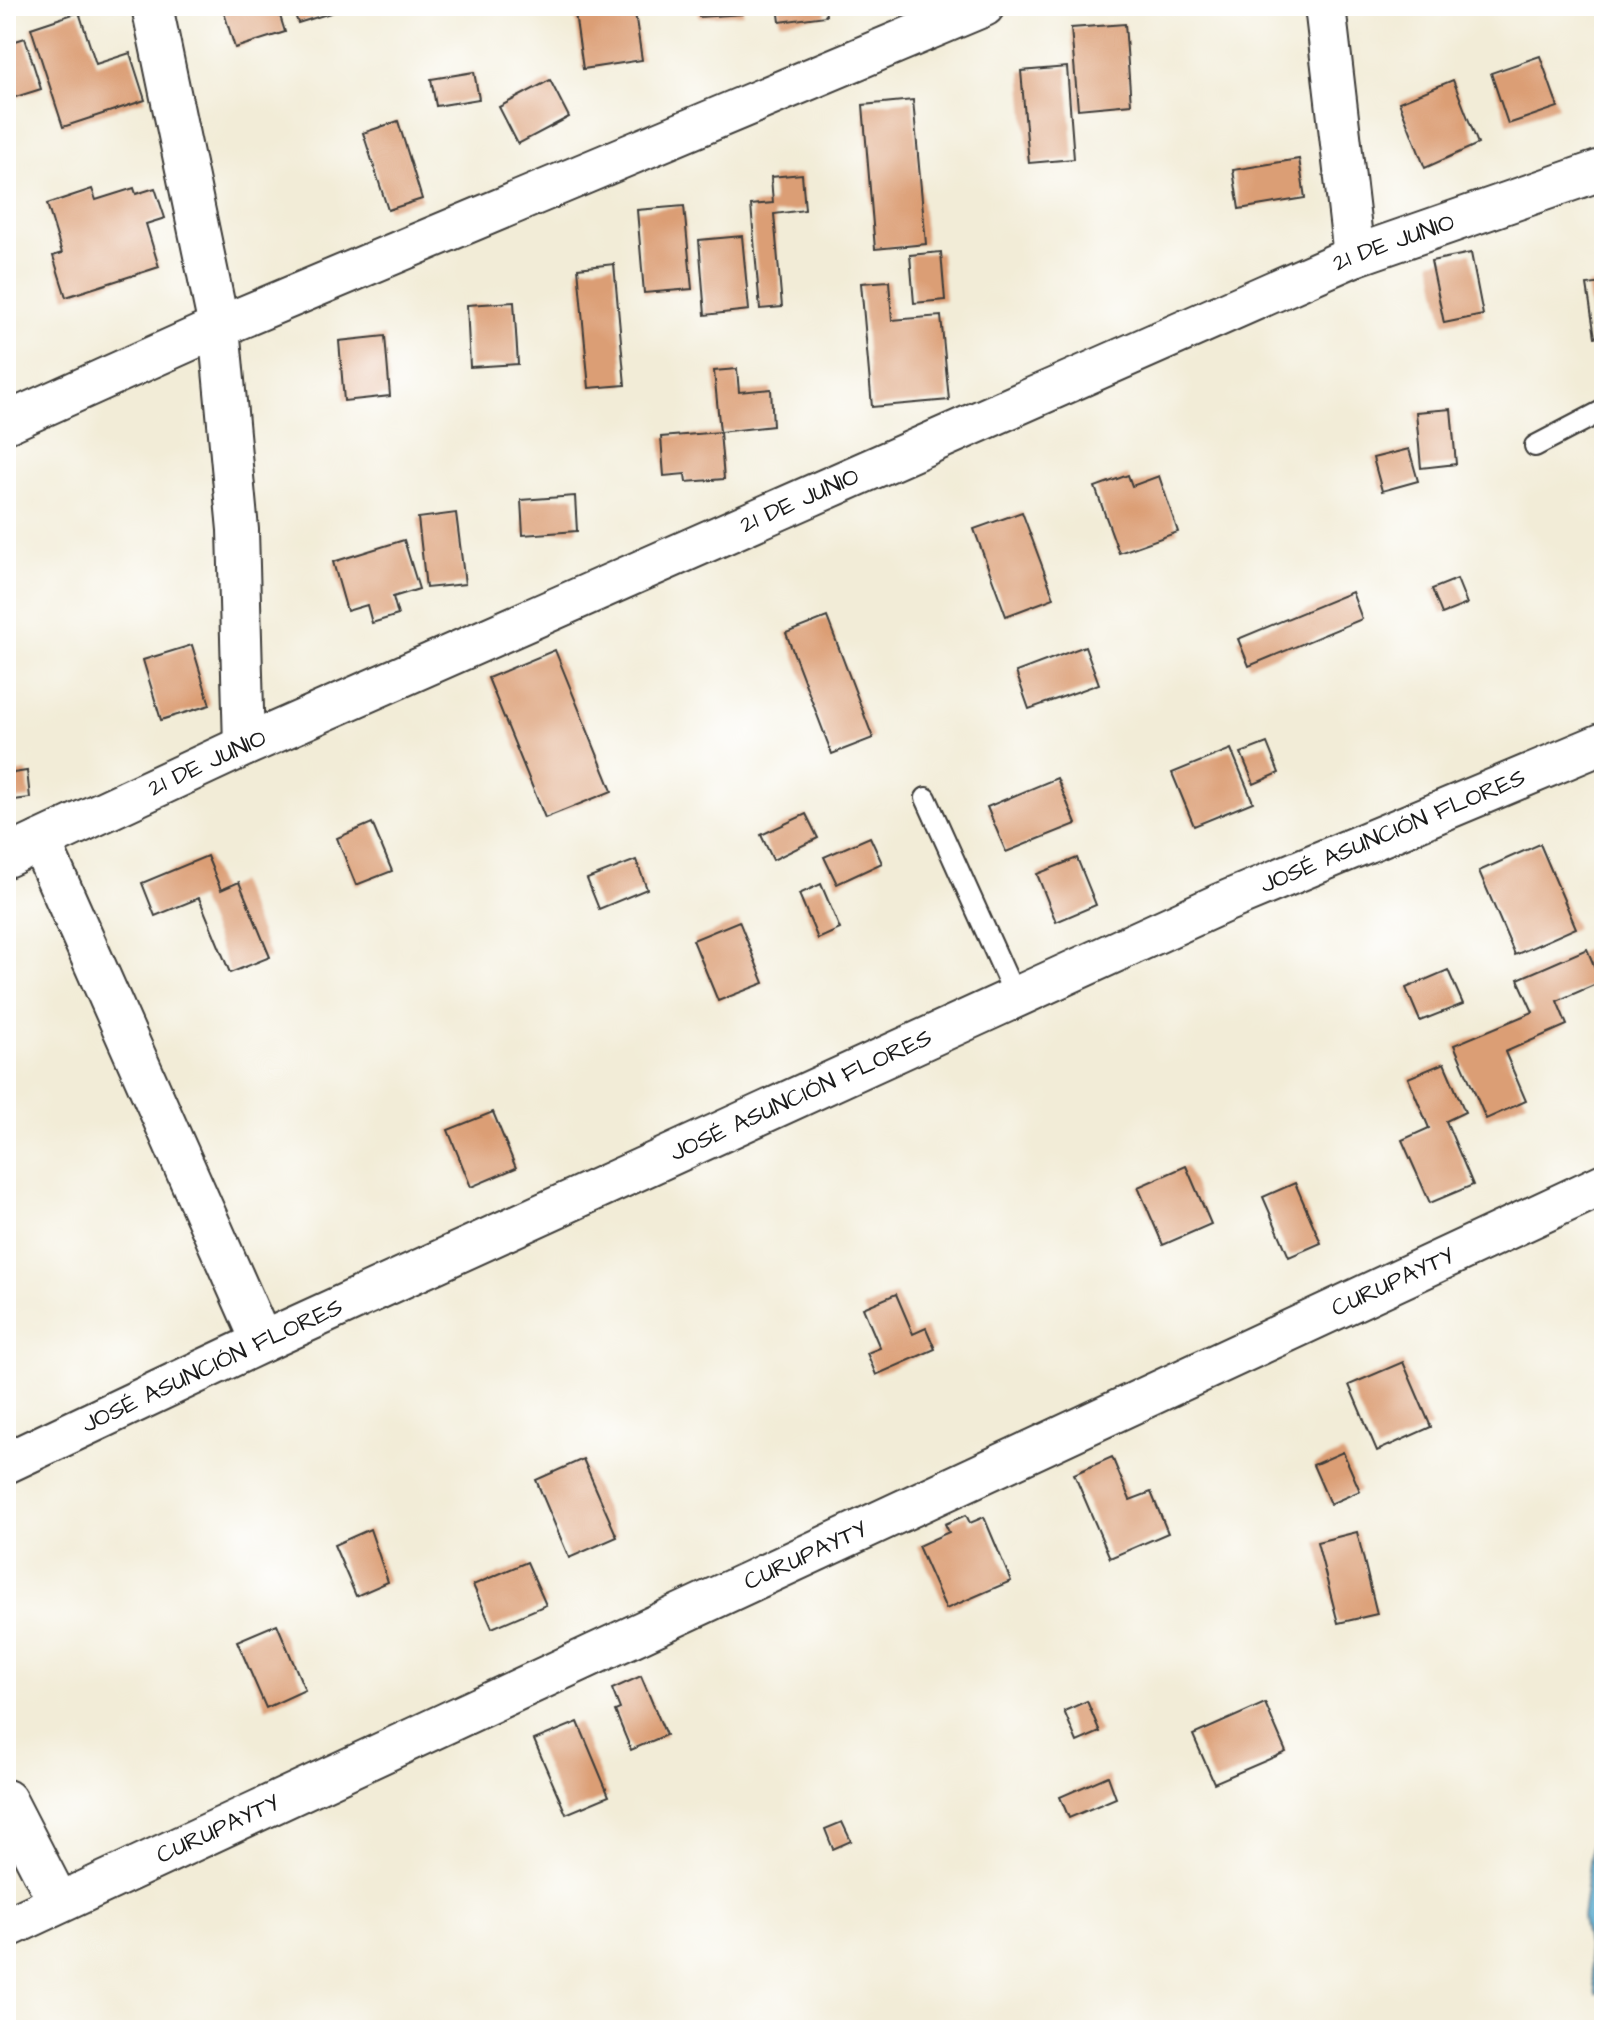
<svg xmlns="http://www.w3.org/2000/svg" width="1610" height="2036" font-family="'Architects Daughter',sans-serif">
	<style>
		.water { fill: #4da4ca; stroke: #346073; stroke-width: 2 }
		.building { fill: #db9e74 }
		.lines { fill: none; stroke-linecap: round; stroke-linejoin: round }
		.service-casing { stroke: #3c3b38; stroke-width: 24 }
		.minor-casing { stroke: #3c3b38; stroke-width: 44 }
		.service { stroke: #fff; stroke-width: 20 }
		.minor { stroke: #fff; stroke-width: 40 }
		.labels { text-anchor: middle; dominant-baseline: central; stroke-width: 6; stroke-linejoin: round; paint-order: stroke }
		.street-label { font-size: 24px; fill: #1c1c1c; stroke: #fff }
	</style>
	<rect width="100%" height="100%" fill="#fff"/>
	<filter id="ink" filterUnits="userSpaceOnUse"><feTurbulence type="fractalNoise" baseFrequency=".0125" numOctaves="2"/><feDisplacementMap in="SourceGraphic" scale="16" xChannelSelector="R" yChannelSelector="G"/><feConvolveMatrix kernelMatrix="1 2 1 2 8 2 1 2 1" color-interpolation-filters="sRGB"/></filter>
	<filter id="wash" filterUnits="userSpaceOnUse"><feTurbulence type="fractalNoise" baseFrequency=".006" numOctaves="4" result="noise"/><feDisplacementMap in="SourceGraphic" scale="32" xChannelSelector="R" yChannelSelector="G"/><feGaussianBlur stdDeviation="1.8" result="paint"/><feColorMatrix in="noise" values="0 0 0 0 0 0 0 0 0 0 0 0 0 0 0 0 0 1.4 0 .05"/><feComposite in="paint" operator="in"/></filter>
	<g filter="url(#wash)">
		<rect width="100%" height="100%" fill="#f2ecd7"/>
		<polygon class="water" points="1604,1776 1604,1990 1596,1994 1582,1918 1596,1807"/>
		<g id="blocks">
			<g class="building">
				<polygon points="222,6 277,6 285,32 235,48"/>
				<polygon points="292,6 350,6 350,7 298,23"/>
				<polygon points="574,6 634,6 642,60 583,69"/>
				<polygon points="698,6 742,6 743,14 699,17"/>
				<polygon points="778,6 825,6 826,16 780,22"/>
				<polygon points="79,12 96,64 130,53 145,100 63,127 31,28"/>
				<polygon points="1125,24 1131,104 1078,109 1071,28"/>
				<polygon points="25,38 41,89 6,100 6,44"/>
				<polygon points="1540,56 1558,107 1508,124 1491,73"/>
				<polygon points="1067,67 1074,159 1029,163 1021,71"/>
				<polygon points="474,72 479,99 436,106 431,79"/>
				<polygon points="550,80 569,117 518,144 499,107"/>
				<polygon points="1453,80 1478,144 1425,168 1399,102"/>
				<polygon points="913,100 926,244 875,249 863,105"/>
				<polygon points="398,121 422,199 388,210 363,133"/>
				<polygon points="1299,159 1305,198 1239,209 1233,170"/>
				<polygon points="802,174 805,210 774,214 782,307 760,309 751,205 773,203 771,177"/>
				<polygon points="134,188 136,194 155,188 165,218 146,224 159,267 66,297 53,256 62,253 47,204 92,189 96,200"/>
				<polygon points="684,206 692,289 644,293 637,210"/>
				<polygon points="742,236 749,310 705,315 699,240"/>
				<polygon points="941,252 945,300 914,303 910,255"/>
				<polygon points="1471,253 1483,315 1444,323 1431,261"/>
				<polygon points="614,264 625,385 589,388 578,268"/>
				<polygon points="889,281 892,320 941,316 949,400 872,407 861,283"/>
				<polygon points="1604,283 1604,336 1595,337 1587,285"/>
				<polygon points="514,302 518,364 470,367 467,305"/>
				<polygon points="385,336 390,396 344,401 339,341"/>
				<polygon points="737,369 739,392 771,389 773,426 720,432 714,371"/>
				<polygon points="1451,409 1456,464 1421,468 1416,412"/>
				<polygon points="720,432 724,479 686,482 685,474 664,476 661,437"/>
				<polygon points="1409,449 1418,481 1382,491 1373,458"/>
				<polygon points="1128,475 1132,486 1159,476 1178,532 1119,553 1095,487"/>
				<polygon points="575,496 577,531 523,535 521,500"/>
				<polygon points="1022,512 1054,598 1006,616 974,529"/>
				<polygon points="456,513 465,584 426,588 418,518"/>
				<polygon points="404,540 419,589 393,597 398,615 372,623 367,605 347,611 333,562"/>
				<polygon points="1457,579 1467,604 1442,614 1432,589"/>
				<polygon points="1352,592 1362,619 1249,666 1238,639"/>
				<polygon points="827,617 873,738 832,754 786,633"/>
				<polygon points="192,645 210,705 161,720 143,660"/>
				<polygon points="1085,646 1099,684 1029,709 1016,672"/>
				<polygon points="555,650 612,791 545,818 488,678"/>
				<polygon points="1267,743 1279,773 1254,784 1241,753"/>
				<polygon points="1231,749 1253,802 1194,826 1172,773"/>
				<polygon points="27,771 30,798 6,801 6,774"/>
				<polygon points="1057,778 1076,824 1006,852 987,807"/>
				<polygon points="806,814 818,838 773,860 761,835"/>
				<polygon points="372,823 392,871 356,885 337,838"/>
				<polygon points="870,837 882,863 837,884 824,857"/>
				<polygon points="1540,844 1576,928 1515,955 1479,871"/>
				<polygon points="207,856 221,890 239,882 270,957 230,973 199,898 155,916 142,883"/>
				<polygon points="1077,858 1096,905 1056,922 1037,874"/>
				<polygon points="636,860 647,889 599,909 587,879"/>
				<polygon points="821,884 840,929 818,939 799,894"/>
				<polygon points="739,921 764,983 718,1001 693,940"/>
				<polygon points="1587,949 1601,982 1557,1001 1567,1025 1505,1052 1526,1101 1486,1119 1454,1045 1533,1012 1518,979"/>
				<polygon points="1448,970 1463,1004 1420,1021 1406,988"/>
				<polygon points="1444,1063 1465,1112 1446,1121 1473,1185 1430,1203 1402,1140 1429,1128 1408,1078"/>
				<polygon points="493,1112 516,1168 471,1187 448,1130"/>
				<polygon points="1186,1166 1211,1224 1163,1245 1138,1187"/>
				<polygon points="1295,1183 1321,1243 1289,1257 1263,1197"/>
				<polygon points="896,1294 913,1334 926,1328 935,1349 876,1375 867,1353 880,1348 863,1308"/>
				<polygon points="1403,1362 1431,1427 1377,1451 1349,1385"/>
				<polygon points="1343,1452 1360,1491 1330,1504 1313,1465"/>
				<polygon points="1112,1457 1130,1500 1151,1492 1168,1533 1110,1558 1074,1474"/>
				<polygon points="583,1459 617,1537 569,1558 536,1480"/>
				<polygon points="966,1515 970,1523 984,1517 1011,1581 946,1609 918,1546 949,1532 945,1524"/>
				<polygon points="370,1529 388,1582 356,1596 334,1545"/>
				<polygon points="1357,1532 1377,1614 1338,1623 1317,1542"/>
				<polygon points="527,1562 546,1605 492,1628 473,1585"/>
				<polygon points="277,1624 305,1690 266,1708 237,1641"/>
				<polygon points="641,1676 666,1735 631,1750 615,1711 620,1709 612,1689"/>
				<polygon points="1087,1701 1100,1732 1077,1742 1064,1711"/>
				<polygon points="1265,1703 1286,1752 1214,1783 1193,1735"/>
				<polygon points="578,1722 609,1796 566,1814 534,1740"/>
				<polygon points="1108,1776 1116,1798 1069,1818 1060,1797"/>
				<polygon points="842,1822 851,1841 833,1849 825,1829"/>
			</g>
		</g>
	</g>
	<g filter="url(#ink)">
		<use href="#blocks" fill-opacity="0" stroke="#3c3b38" stroke-width="2"/>
		<g class="lines">
			<defs>
				<g id="service">
					<polyline points="1535,446 1604,410"/>
					<polyline points="926,798 1016,998"/>
				</g>
				<g id="minor">
					<polyline points="152,6 219,327 238,530 244,746"/>
					<polyline points="1325,6 1354,256"/>
					<polyline points="6,423 219,327 984,6"/>
					<polyline points="40,841 262,1342"/>
					<path id="s1" d="M6 857 244 746 1354 256 1604 169"/>
					<path id="s2" d="M6 1463 262 1342 1222 903 1604 743"/>
					<polyline points="6,1800 59,1903"/>
					<path id="s3" d="M6 1928 1604 1184"/>
				</g>
			</defs>
			<use href="#service" class="service-casing"/>
			<use href="#minor" class="minor-casing"/>
			<use href="#service" class="service"/>
			<use href="#minor" class="minor"/>
		</g>
	</g>
	<g class="labels">
		<g class="street-label">
			<text stroke="none"><textPath href="#s1" startOffset="1518">21 DE JUNIO</textPath></text>
			<text stroke="none"><textPath href="#s1" startOffset="870">21 DE JUNIO</textPath></text>
			<text stroke="none"><textPath href="#s1" startOffset="222">21 DE JUNIO</textPath></text>
			<text stroke="none"><textPath href="#s2" startOffset="1524">JOSÉ ASUNCIÓN FLORES</textPath></text>
			<text stroke="none"><textPath href="#s2" startOffset="876">JOSÉ ASUNCIÓN FLORES</textPath></text>
			<text stroke="none"><textPath href="#s3" startOffset="1530">CURUPAYTY</textPath></text>
			<text stroke="none"><textPath href="#s2" startOffset="228">JOSÉ ASUNCIÓN FLORES</textPath></text>
			<text stroke="none"><textPath href="#s3" startOffset="882">CURUPAYTY</textPath></text>
			<text stroke="none"><textPath href="#s3" startOffset="234">CURUPAYTY</textPath></text>
		</g>
	</g>
	<rect width="1610" height="2036" fill="none" stroke="#fff" stroke-width="32"/>
</svg>
